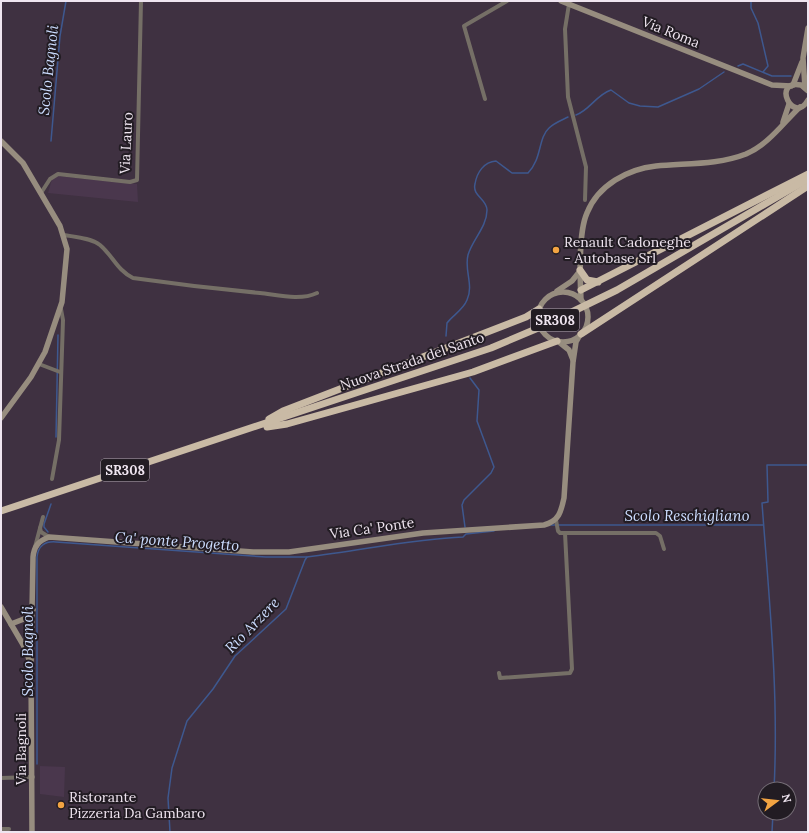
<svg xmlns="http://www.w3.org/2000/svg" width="809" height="833" font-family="Lora,serif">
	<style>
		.built { fill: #4a374d }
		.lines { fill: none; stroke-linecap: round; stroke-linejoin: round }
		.stream { stroke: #3e588f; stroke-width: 1.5 }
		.street { stroke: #756f66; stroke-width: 4 }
		.secondary { stroke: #978d7f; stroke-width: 5.5 }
		.highway { stroke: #c9baa5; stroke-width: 7 }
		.poi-dot { fill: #f3a442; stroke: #221c23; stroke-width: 1.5 }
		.labels { text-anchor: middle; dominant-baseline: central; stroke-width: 4; stroke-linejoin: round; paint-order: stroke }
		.shield { fill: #221c23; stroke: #b2a9b2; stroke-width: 1 }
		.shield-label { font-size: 13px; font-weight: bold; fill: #efe5f0 }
		.street-label { font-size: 14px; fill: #efe5f0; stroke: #221c23 }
		.poi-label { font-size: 14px; fill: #efe5f0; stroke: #221c23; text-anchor: start }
		.water-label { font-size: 15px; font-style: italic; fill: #cdf; stroke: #221c23 }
	</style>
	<rect width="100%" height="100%" fill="#3f3141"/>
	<g class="built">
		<polygon points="57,176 137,184 138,202 48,193 52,179"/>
		<polygon points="40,766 65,767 64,797 40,794"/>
	</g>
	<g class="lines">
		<g class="stream">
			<polyline points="751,1 751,8 758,23 768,66 763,72"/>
			<polyline points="738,66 743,64 772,76 791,76"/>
			<path d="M576 115C590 110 596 95 611 90L629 103 640 106 658 107 699 89 724 72"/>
			<polyline points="51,141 60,36 66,1"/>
			<path d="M446 336 447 323C453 315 463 310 467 300 474 285 464 270 468 255 472 240 487 227 487 210 487 199 472 196 475 184 477 172 484 162 496 161L512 173H528C542 159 538 138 549 128 554 123 562 120 568 117"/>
			<polyline points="56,437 58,335"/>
			<polyline points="551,525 763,525"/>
			<polyline points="465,527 462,505 464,500 491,473 494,467 477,421 479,390 470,378"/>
			<polyline points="48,532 44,527 44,524 51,504"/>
			<path d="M37 764V557C38 546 45 541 56 542L266 557H307"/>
			<path d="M774 789C779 693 769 598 762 503L768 502 767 465H808"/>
			<path d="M170 832 168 798 172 768 187 721 213 689 235 656 286 609 305 560 307 557C360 551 411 539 463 537L466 534 494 531"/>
			<polyline points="772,832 773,813"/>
		</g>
		<g class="street">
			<polyline points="569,4 565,29 568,97 586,167 585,200"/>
			<polyline points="485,99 464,26 507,1"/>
			<polyline points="41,193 50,179 58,174 130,182 137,180 141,1"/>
			<path d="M64 235C75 237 91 238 100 245 113 256 117 270 133 278 175 284 217 289 260 293 278 295 300 301 317 293"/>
			<polyline points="39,364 60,372"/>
			<polyline points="52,479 59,440 63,320 61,309"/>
			<polyline points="556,520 558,531 560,533 656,533 660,536 664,549"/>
			<polyline points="40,528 41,532 49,537"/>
			<polyline points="35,547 43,517"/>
			<polyline points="499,673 500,678 570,673 572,669 565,533"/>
			<polyline points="1,778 33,777"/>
			<polyline points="1,829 9,829"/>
		</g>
		<g class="secondary">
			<polyline points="561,1 772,85 791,86"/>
			<polyline points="793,85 802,62"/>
			<polyline points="805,87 803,58 808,28"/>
			<path d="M808 91 801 85C771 79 793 126 808 100"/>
			<polyline points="783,122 789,104"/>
			<polyline points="1,141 23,163 60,226 67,249 62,302 45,352 31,377 1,418"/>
			<polyline points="557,291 572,281 580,271"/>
			<circle cx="563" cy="317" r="25"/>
			<path d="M581 300C580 278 578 233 587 213 598 185 628 169 656 166 685 163 718 165 746 154 769 144 783 123 800 107"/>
			<polyline points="559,342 569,350 573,360"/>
			<polyline points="1,607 25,648 31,665 32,832"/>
			<polyline points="11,624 29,617 33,610"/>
			<path d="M31 665 33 557C34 547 38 541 49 537L253 552H289L423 533 544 525C559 521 561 512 564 498L573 362 576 342 580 335"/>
		</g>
		<g class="highway">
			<polyline points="580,270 587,280 598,282"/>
			<polyline points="581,290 808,174"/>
			<polyline points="581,334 808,186"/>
			<polyline points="269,419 283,411 526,317 539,309"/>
			<polyline points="267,427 287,424 473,372 557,341"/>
			<polyline points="1,511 491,348 543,326 617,290 808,179"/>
		</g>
	</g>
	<g class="poi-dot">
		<circle cx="556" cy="250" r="4"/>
		<circle cx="61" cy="805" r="4"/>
	</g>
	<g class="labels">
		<g class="shield">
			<rect x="531" y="309" width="48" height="22" rx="3"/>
			<rect x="101" y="459" width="48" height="22" rx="3"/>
		</g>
		<g class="shield-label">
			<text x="555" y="320">SR308</text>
			<text x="125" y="470">SR308</text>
		</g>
		<g class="street-label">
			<text transform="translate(671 32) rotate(22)">Via Roma</text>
			<text transform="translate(126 143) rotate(-87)">Via Lauro</text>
			<text transform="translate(412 361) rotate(-19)">Nuova Strada del Santo</text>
			<text transform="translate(372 528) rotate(-8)">Via Ca' Ponte</text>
			<text transform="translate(21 749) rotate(-90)">Via Bagnoli</text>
		</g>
		<g class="poi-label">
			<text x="564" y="242">Renault Cadoneghe<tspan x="564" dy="16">- Autobase Srl</tspan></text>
			<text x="69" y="797">Ristorante<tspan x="69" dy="16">Pizzeria Da Gambaro</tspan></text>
		</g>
		<g class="water-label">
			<text transform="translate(48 70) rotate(-84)">Scolo Bagnoli</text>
			<text x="687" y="515">Scolo Reschigliano</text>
			<text transform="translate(177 541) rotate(4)">Ca' ponte Progetto</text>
			<text transform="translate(252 625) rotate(-46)">Rio Arzere</text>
			<text transform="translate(27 651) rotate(-90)">Scolo Bagnoli</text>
		</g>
	</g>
	<rect width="809" height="833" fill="none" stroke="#efe5f0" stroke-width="4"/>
	<g transform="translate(777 801) rotate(75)"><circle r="19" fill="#221c23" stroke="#746c75"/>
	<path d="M0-3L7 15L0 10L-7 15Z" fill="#f3a442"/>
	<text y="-6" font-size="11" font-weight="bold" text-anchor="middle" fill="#efe5f0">N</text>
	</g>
</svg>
